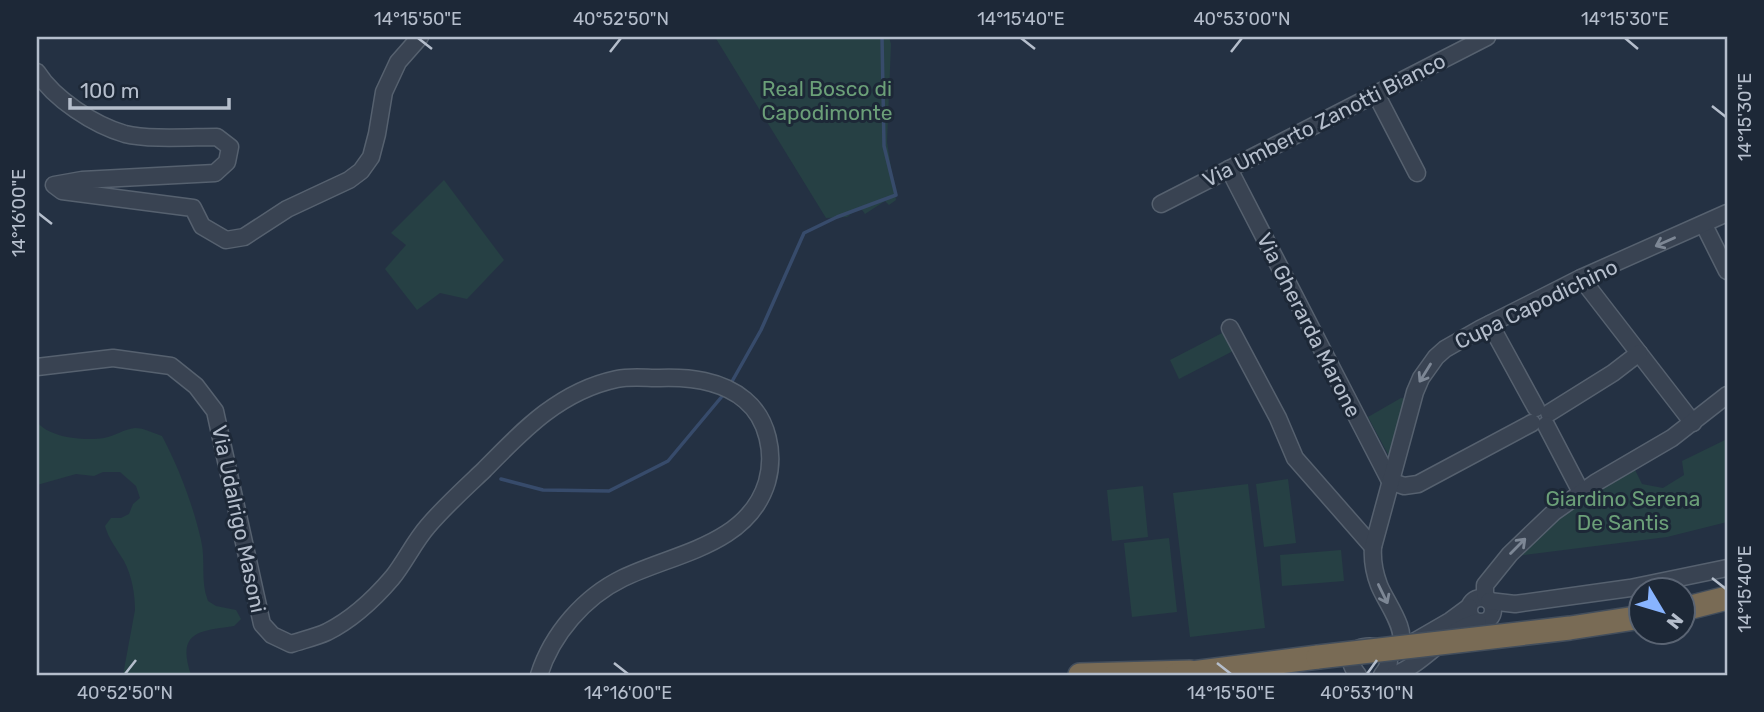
<svg xmlns="http://www.w3.org/2000/svg" width="1764" height="712" font-family="Rubik,sans-serif">
	<style>
		.green { fill: #264044 }
		.lines { fill: none; stroke-linecap: round; stroke-linejoin: round }
		.stream { stroke: #374b6b; stroke-width: 3.5 }
		.minor-casing { stroke: #56616f; stroke-width: 19 }
		.highway-casing { stroke: #434e5c; stroke-width: 26 }
		.minor { stroke: #394352; stroke-width: 16 }
		.highway { stroke: #796b55; stroke-width: 23 }
		.highway-bridge-casing { stroke: #434e5c; stroke-width: 26; stroke-linecap: butt }
		.highway-bridge { stroke: #796b55; stroke-width: 23 }
		.oneway { stroke: #7d8795 }
		.ticks { fill: none; stroke: #b5becc; stroke-width: 2.5 }
		.labels { text-anchor: middle; dominant-baseline: central; stroke-width: 6; stroke-linejoin: round; paint-order: stroke }
		.park-label { font-size: 21px; fill: #6b9f78; stroke: #1d2837 }
		.street-label { font-size: 21px; fill: #b5becc; stroke: #1d2837 }
		.neatline { fill: none; stroke: #b5becc; stroke-width: 2.5 }
		.ticks-label { font-size: 18px; text-anchor: middle; fill: #b5becc }
	</style>
	<rect width="100%" height="100%" fill="#243143"/>
	<g class="green">
		<polygon points="715,37 889,37 891,44 887,142 896,200 889,205 885,201 865,214 860,207 847,217 826,218"/>
		<polygon points="444,180 504,260 467,299 440,293 417,310 385,269 406,245 391,233"/>
		<polygon points="1226,331 1235,350 1179,379 1170,360"/>
		<polygon points="1401,398 1408,399 1391,460 1368,417"/>
		<path d="M37 422C50 438 84 441 104 438 115 436 124 429 135 428 144 428 153 433 162 436 179 468 193 505 201 540 206 561 200 581 208 601L216 606 236 610 241 619 234 626C200 631 176 631 191 675H123L135 610C135 594 132 576 124 561 117 549 109 540 105 526L111 518H121L129 514 133 504 140 498 136 486 120 472H103L94 476 76 474 37 485Z"/>
		<polygon points="1727,439 1727,522 1667,537 1517,556 1545,527 1633,466 1642,484 1663,488 1684,475 1682,461"/>
		<polygon points="1288,479 1296,543 1264,547 1256,484"/>
		<polygon points="1248,484 1265,628 1190,637 1173,493"/>
		<polygon points="1143,486 1148,537 1112,541 1107,490"/>
		<polygon points="1169,538 1177,612 1132,617 1124,543"/>
		<polygon points="1341,550 1344,581 1282,586 1280,555"/>
	</g>
	<g class="lines">
		<g class="stream">
			<polyline points="730,385 761,330 804,233 837,217 896,195 884,146 882,37"/>
			<polyline points="501,479 543,490 609,491 668,461 724,394"/>
		</g>
		<defs>
			<g id="minor">
				<path d="M37 72C54 99 94 125 125 134 149 140 191 137 217 137L230 147 227 162 215 173 82 180 54 185 62 191 193 208 202 226 226 240 244 237 287 209 349 180 361 171 371 157 377 134 384 92 398 62 420 37"/>
				<polyline points="1376,94 1417,173"/>
				<polyline points="1229,169 1390,481"/>
				<polyline points="1161,204 1487,37"/>
				<polyline points="1704,225 1727,271"/>
				<polyline points="1581,278 1693,423"/>
				<polyline points="1490,324 1536,408"/>
				<polyline points="1230,328 1278,418 1295,458 1373,547"/>
				<path d="M37 367 113 358 171 366 196 386 215 411 262 624 272 635 291 644C303 640 316 637 327 632 351 620 374 599 392 578 405 562 414 542 428 526 445 506 465 488 484 470 523 430 560 391 617 379 630 376 646 378 660 378 689 377 721 380 745 400 768 419 775 454 767 482 748 545 675 553 623 578 584 597 552 634 539 675"/>
				<polyline points="1549,413 1613,373 1639,353"/>
				<polyline points="1546,425 1581,492"/>
				<polyline points="1390,481 1404,486 1418,484 1532,423"/>
				<circle cx="1481" cy="610" r="12"/>
				<polyline points="1488,600 1485,594 1485,585 1510,554 1554,512 1595,483 1672,438 1727,395"/>
				<polyline points="1489,601 1515,604 1630,588 1727,568"/>
				<polyline points="1412,643 1450,621 1469,607"/>
				<path d="M1399 646C1409 631 1385 601 1379 585 1374 572 1372 561 1373 547L1415 392 1421 378 1436 357 1445 349 1480 329 1581 278 1727 213"/>
				<path d="M1358 675C1327 637 1413 637 1382 675"/>
				<path d="M1394 675C1427 662 1447 629 1478 622"/>
			</g>
			<g id="highway">
				<polyline points="1684,609 1727,598"/>
				<polyline points="1080,675 1190,672"/>
				<polyline points="1176,675 1318,657"/>
			</g>
		</defs>
		<use href="#minor" class="minor-casing"/>
		<use href="#highway" class="highway-casing"/>
		<use href="#minor" class="minor"/>
		<use href="#highway" class="highway"/>
		<defs>
			<polyline id="highway-bridge" points="1318,657 1570,628 1642,617"/>
		</defs>
		<use href="#highway-bridge" class="highway-bridge-casing"/>
		<use href="#highway-bridge" class="highway-bridge"/>
	</g>
	<defs><path id="oneway-shaft" d="M-6 0H5M1.5-3L5.5 0L1.5 3" fill="none" stroke-width="1.6" stroke-linecap="round" stroke-linejoin="round" transform="scale(1.75)"/></defs>
	<g class="oneway">
		<use href="#oneway-shaft" transform="translate(1665 242) rotate(156)"/>
		<use href="#oneway-shaft" transform="translate(1425 373) rotate(122)"/>
		<use href="#oneway-shaft" transform="translate(1518 546) rotate(-45)"/>
		<use href="#oneway-shaft" transform="translate(1383 594) rotate(64)"/>
	</g>
	<path class="ticks" d="M418 38 432 49M1021 38 1035 49M1625 38 1638 49M610 52 621 38M1231 52 1242 38M1712 106 1726 117M38 213 52 224M1712 578 1726 589M614 663 628 674M1217 663 1231 674M125 674 136 660M1367 674 1377 660"/>
	<g class="labels">
		<g class="park-label">
			<text x="827" y="88">Real Bosco di<tspan x="827" dy="24">Capodimonte</tspan></text>
			<text x="1623" y="498">Giardino Serena<tspan x="1623" dy="24">De Santis</tspan></text>
		</g>
		<g class="street-label">
			<text transform="translate(1324 120) rotate(-27)">Via Umberto Zanotti Bianco</text>
			<text transform="translate(1536 304) rotate(-26)">Cupa Capodichino</text>
			<text transform="translate(1309 325) rotate(63)">Via Gherarda Marone</text>
			<text transform="translate(239 519) rotate(78)">Via Udalrigo Masoni</text>
		</g>
	</g>
	<rect width="1764" height="712" fill="none" stroke="#1d2837" stroke-width="77"/>
	<g transform="translate(1662 611) rotate(128)"><circle r="33" fill="#1d2837" stroke="#5a6473" stroke-width="2"/>
	<path d="M0-5L12 26L0 18L-12 26Z" fill="#88b4ff"/>
	<text y="-10" font-size="19" font-weight="bold" text-anchor="middle" fill="#b5becc">N</text>
	</g>
	<path d="M70 98v10h159v-10" fill="none" stroke="#b5becc" stroke-width="3.5"/>
	<text x="80" y="98" font-size="21" fill="#b5becc" stroke="#1d2837" stroke-width="5" paint-order="stroke">100 m</text>
	<rect x="38" y="38" width="1688" height="636" class="neatline"/>
	<g class="ticks-label">
		<text x="418" y="25">14°15'50"E</text>
		<text x="621" y="25">40°52'50"N</text>
		<text x="1021" y="25">14°15'40"E</text>
		<text x="1242" y="25">40°53'00"N</text>
		<text x="1625" y="25">14°15'30"E</text>
		<text transform="translate(1745 117) rotate(-90)" y="6">14°15'30"E</text>
		<text transform="translate(19 213) rotate(-90)" y="6">14°16'00"E</text>
		<text transform="translate(1745 589) rotate(-90)" y="6">14°15'40"E</text>
		<text x="125" y="699">40°52'50"N</text>
		<text x="628" y="699">14°16'00"E</text>
		<text x="1231" y="699">14°15'50"E</text>
		<text x="1367" y="699">40°53'10"N</text>
	</g>
</svg>
